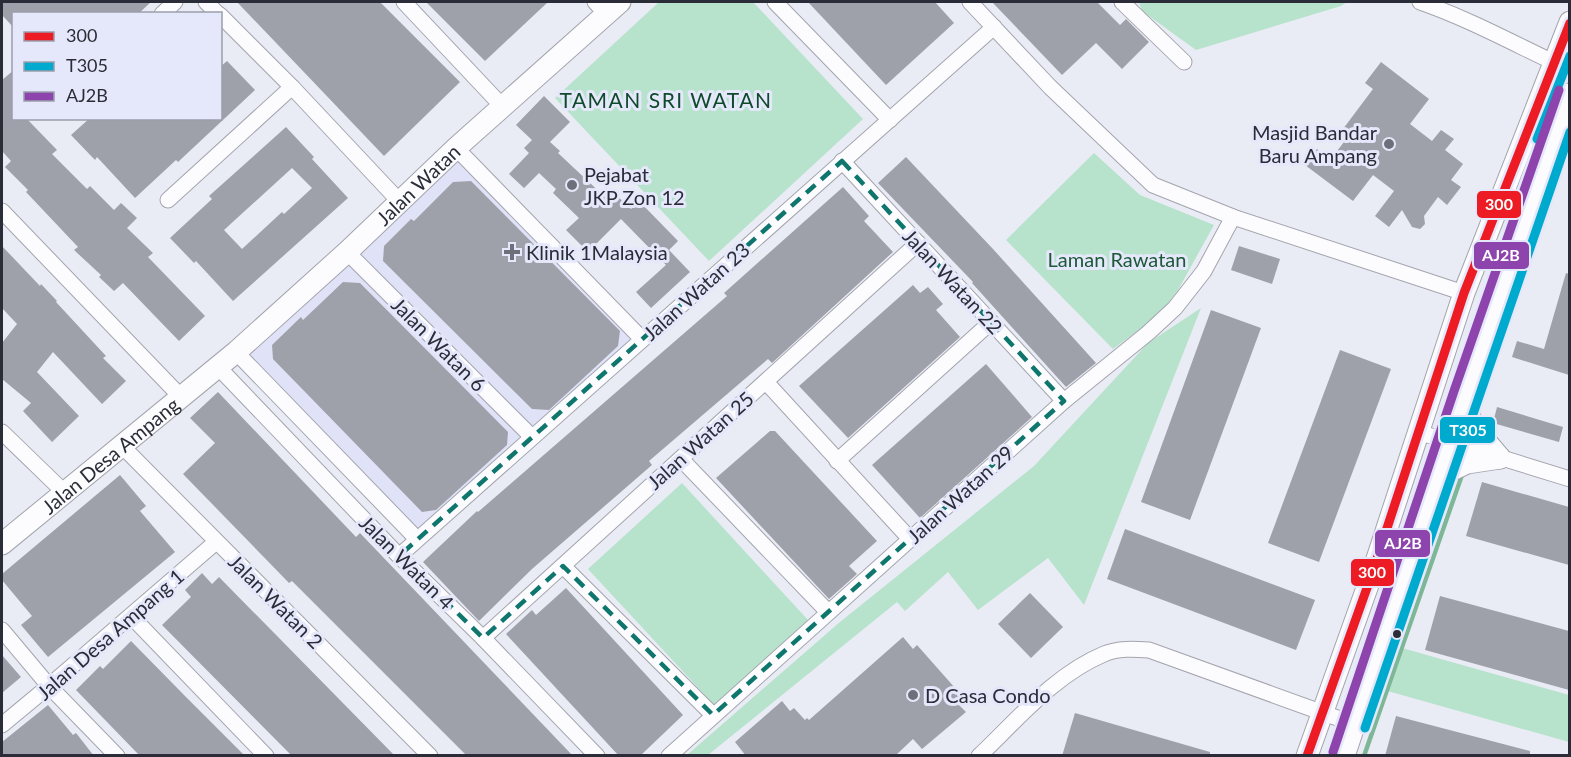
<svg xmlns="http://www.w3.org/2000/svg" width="1571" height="757" font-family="Lato,sans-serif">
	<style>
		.built { fill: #e0e3f7 }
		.green { fill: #b7e2cb }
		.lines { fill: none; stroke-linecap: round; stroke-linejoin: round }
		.stream { stroke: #7eb797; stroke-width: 4.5 }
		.building { fill: #9fa1aa; fill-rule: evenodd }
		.street-casing { stroke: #a3a4ae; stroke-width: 17 }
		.secondary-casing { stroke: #a3a4ae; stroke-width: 23 }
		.street { stroke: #fcfcfe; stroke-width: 15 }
		.secondary { stroke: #fcfcfe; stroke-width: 21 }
		.bus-1-casing { stroke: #e5e8fa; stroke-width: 14 }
		.bus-2-casing { stroke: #e5e8fa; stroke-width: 14 }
		.bus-3-casing { stroke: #e5e8fa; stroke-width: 14 }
		.bus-1 { stroke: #ed1b24; stroke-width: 9 }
		.bus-2 { stroke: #00a9ce; stroke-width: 9 }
		.bus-3 { stroke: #8e44ad; stroke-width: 9 }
		.marked { fill: none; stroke: #0f766e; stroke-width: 4.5; stroke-dasharray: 12 8; stroke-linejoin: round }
		.poi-dot { fill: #6d6f7a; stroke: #e5e8fa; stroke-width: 2 }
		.bus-dot { fill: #2a2c37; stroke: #e5e8fa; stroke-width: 2 }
		.labels { text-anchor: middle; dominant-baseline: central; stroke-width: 6; stroke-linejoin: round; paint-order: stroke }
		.poi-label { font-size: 20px; fill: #2a2c37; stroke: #e5e8fa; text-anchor: start }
		.street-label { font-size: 20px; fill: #2a2c37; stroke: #e5e8fa }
		.park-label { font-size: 20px; fill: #1d5937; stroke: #e5e8fa }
		.neighbourhood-label { font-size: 21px; letter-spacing: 1.5px; fill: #0f4a2b; stroke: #e5e8fa }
		.line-badge { stroke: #e5e8fa; stroke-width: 2 }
		.badge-label { font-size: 16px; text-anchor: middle; font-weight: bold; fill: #fff }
	</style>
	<rect width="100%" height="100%" fill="#eaecf5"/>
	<polygon class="built" points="460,159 634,339 417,531 248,356"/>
	<g class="green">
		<polygon points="659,2 753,2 863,119 709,261 555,98"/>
		<polygon points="1139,2 1347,2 1341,6 1196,50 1142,11"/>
		<polygon points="1094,153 1140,195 1214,225 1178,290 1159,315 1113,349 1006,240"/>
		<polygon points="1201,308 1084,605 1048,558 978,610 948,572 905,611 897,602 708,755 687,755 840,622 1034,466 1148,343"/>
		<polygon points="682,483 808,620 714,705 588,569"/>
		<polygon points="1402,648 1569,695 1569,742 1384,690"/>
	</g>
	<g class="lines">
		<polyline class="stream" points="1364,756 1462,475"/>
	</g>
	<g class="building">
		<polygon points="2,2 151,2 138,14 14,14 14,28 2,15"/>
		<polygon points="237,2 380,2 460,82 384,156"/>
		<polygon points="426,2 548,2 485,61"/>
		<polygon points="808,2 935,2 954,23 886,85"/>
		<polygon points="992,2 1097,2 1120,25 1126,19 1149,42 1122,69 1096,43 1062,75"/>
		<polygon points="227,61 255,90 178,162 176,160 135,198 97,157 95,160 71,135 90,118 220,118 220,67"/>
		<polygon points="1381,62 1429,99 1410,124 1432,141 1441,130 1454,139 1445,150 1463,164 1451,180 1461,187 1447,205 1438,197 1424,216 1425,224 1420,229 1412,227 1402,210 1389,227 1375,216 1394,191 1373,175 1353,201 1305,165 1317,149 1331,159 1347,138 1340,133 1373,89 1365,83"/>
		<polygon points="14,70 14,118 26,118 57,150 52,154 87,189 90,186 114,210 121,203 137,218 127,228 153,253 148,257 205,316 179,341 123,283 114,291 99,277 101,275 74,250 78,247 26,192 28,190 5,167 11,161 2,151 2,80"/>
		<polygon points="544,96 570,122 550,142 560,151 558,153 606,198 612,191 631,209 639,201 678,241 669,250 690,272 651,308 636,292 666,265 621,219 588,252 566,230 579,218 553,193 556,189 539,173 524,188 509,174 529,153 524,148 532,140 516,125"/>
		<path d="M286 127 314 157 312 159 348 198 233 301 196 261 194 263 170 238 212 199 209 196ZM292 168 312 188 284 214 282 212 242 249 224 230Z"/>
		<polygon points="906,157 993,249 1096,363 1066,387 972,283 973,282 878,183"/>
		<polygon points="471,181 620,331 618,346 549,410 532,409 383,261 384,246 411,219 414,221 453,182"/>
		<polygon points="843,187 869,216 864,221 893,252 772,363 768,359 649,461 652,465 532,569 479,621 423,562 477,511 478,512 727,296 724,293"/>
		<polygon points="2,246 40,286 41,284 57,301 56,302 106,356 103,358 126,381 102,404 53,352 37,372 79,416 52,442 23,411 31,403 2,379 2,343 17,324 2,308"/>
		<polygon points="1239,246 1280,259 1272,284 1231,270"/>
		<polygon points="1566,273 1569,274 1569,375 1512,357 1517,341 1544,349"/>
		<polygon points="343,282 360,283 508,432 507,445 436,510 422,512 273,359 272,345 301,317 303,320"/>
		<polygon points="913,285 920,293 928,287 943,304 936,310 960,337 848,438 799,386"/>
		<polygon points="1211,310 1261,328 1190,520 1141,502"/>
		<polygon points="1340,350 1391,369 1319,562 1268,543"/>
		<polygon points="986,364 1032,417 920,518 872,465"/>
		<polygon points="218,392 356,537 360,533 573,756 467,756 292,581 289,583 183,474 215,443 190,418"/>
		<polygon points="1497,407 1563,427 1559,442 1493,423"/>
		<polygon points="770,431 775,431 877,541 849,566 857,574 829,599 716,478"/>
		<polygon points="120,475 146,506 140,511 175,552 48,657 21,625 32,616 2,580 2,574"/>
		<polygon points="1482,482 1569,507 1569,565 1466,536"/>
		<polygon points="1125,529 1315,600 1296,650 1107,579"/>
		<polygon points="202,573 212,584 219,577 395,756 292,756 162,625 191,597 185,590"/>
		<polygon points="566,588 683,715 640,756 619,756 506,634 532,610 536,615"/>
		<polygon points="1030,593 1063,627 1031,658 998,624"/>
		<polygon points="1440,596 1569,631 1569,690 1425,650"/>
		<polygon points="903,637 913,649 917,645 963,697 957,703 966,712 922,749 913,739 895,756 746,756 735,742 782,701 790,711 794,708 805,720 807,718 809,720"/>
		<polygon points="131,641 184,695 245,756 140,756 76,690 100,666 103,669"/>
		<polygon points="2,655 21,677 2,693"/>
		<polygon points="48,705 73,735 76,733 94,756 2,756 2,742"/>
		<polygon points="1075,713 1210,752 1210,756 1062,756"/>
		<polygon points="1396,716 1530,751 1530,756 1385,756"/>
	</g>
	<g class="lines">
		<defs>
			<g id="street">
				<polyline points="206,2 218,14"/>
				<polyline points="404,2 502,106"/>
				<polyline points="595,2 606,14"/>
				<polyline points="775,2 890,120"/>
				<polyline points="970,2 1050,87 1153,185 1233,217 1464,293"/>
				<polyline points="1122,2 1184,62"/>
				<path d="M1420 2C1472 20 1520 47 1570 70"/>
				<polyline points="162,14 175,2"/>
				<polyline points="220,15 292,87 400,202"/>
				<polyline points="456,148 642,339"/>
				<polyline points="842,161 1064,401"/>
				<polyline points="168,200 292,87"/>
				<polyline points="2,211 182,398"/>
				<polyline points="347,252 532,437"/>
				<polyline points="236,352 417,539"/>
				<polyline points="219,368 399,556 483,638 597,756"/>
				<polyline points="766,382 910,539"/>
				<polyline points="2,432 65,493"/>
				<polyline points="1418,432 1570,479"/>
				<polyline points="122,446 430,756"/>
				<polyline points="681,459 828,612"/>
				<polyline points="837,461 991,322"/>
				<polyline points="399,556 994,27"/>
				<polyline points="563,566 713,715"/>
				<polyline points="131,616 266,756"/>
				<polyline points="2,630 49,686 117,756"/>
				<polyline points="483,638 918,243"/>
				<polyline points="2,725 49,686 216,542"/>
				<polyline points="669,756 1064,401 1148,333 1175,308 1204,271 1233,217"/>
				<path d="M979 756C1017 720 1054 675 1104 654 1118 648 1134 649 1149 650L1354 724"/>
			</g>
			<g id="secondary">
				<polyline points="1465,398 1472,425 1500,458"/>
				<polyline points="1439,476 1467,463 1500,458"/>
				<path id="s1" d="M2 544 236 352 347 252 456 148 620 2"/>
				<polyline points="1307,756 1373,571 1464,293 1570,22"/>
				<polyline points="1344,756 1465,395 1570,94"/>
			</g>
		</defs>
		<use href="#street" class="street-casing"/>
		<use href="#secondary" class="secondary-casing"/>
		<use href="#street" class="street"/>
		<use href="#secondary" class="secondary"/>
		<defs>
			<polyline id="bus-1" points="1307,756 1373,571 1464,293 1570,23"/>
			<g id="bus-2">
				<polyline points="1537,139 1570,56"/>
				<polyline points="1365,728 1570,132"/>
			</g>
			<polyline id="bus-3" points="1333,752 1454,391 1559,90"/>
		</defs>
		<use href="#bus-1" class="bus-1-casing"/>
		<use href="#bus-2" class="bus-2-casing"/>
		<use href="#bus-3" class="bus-3-casing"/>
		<use href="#bus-1" class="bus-1"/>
		<use href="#bus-2" class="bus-2"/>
		<use href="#bus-3" class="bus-3"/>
	</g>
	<path class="marked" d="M842 161 1064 401 713 715 563 566 483 638 399 556Z"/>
	<g class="poi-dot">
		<circle cx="1389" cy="144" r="6"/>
		<circle cx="572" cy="185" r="6"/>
		<path d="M509 243h6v6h6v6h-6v6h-6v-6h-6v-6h6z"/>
		<circle cx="913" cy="695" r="6"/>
	</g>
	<circle class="bus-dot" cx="1397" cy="634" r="5"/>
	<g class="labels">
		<g class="poi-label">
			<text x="1377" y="132" text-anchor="end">Masjid Bandar<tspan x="1377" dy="23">Baru Ampang</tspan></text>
			<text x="584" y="174">Pejabat<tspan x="584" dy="23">JKP Zon 12</tspan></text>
			<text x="526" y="252">Klinik 1Malaysia</text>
			<text x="925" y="695">D Casa Condo</text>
		</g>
		<g class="street-label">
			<text stroke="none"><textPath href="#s1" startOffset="550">Jalan Watan</textPath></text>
			<text transform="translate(953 281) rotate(47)">Jalan Watan 22</text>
			<text transform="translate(696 291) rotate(-42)">Jalan Watan 23</text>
			<text transform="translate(439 344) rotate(45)">Jalan Watan 6</text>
			<text transform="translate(700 440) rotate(-42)">Jalan Watan 25</text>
			<text stroke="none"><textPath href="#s1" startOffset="140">Jalan Desa Ampang</textPath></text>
			<text transform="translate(960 494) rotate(-42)">Jalan Watan 29</text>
			<text transform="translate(407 562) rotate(45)">Jalan Watan 4</text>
			<text transform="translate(276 601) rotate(45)">Jalan Watan 2</text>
			<text transform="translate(110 634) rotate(-41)">Jalan Desa Ampang 1</text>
		</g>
		<g class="park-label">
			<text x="1117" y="259">Laman Rawatan</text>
		</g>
		<g class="neighbourhood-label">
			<text x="666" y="99">TAMAN SRI WATAN</text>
		</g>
	</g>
	<g class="line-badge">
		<rect x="1476" y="190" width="46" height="29" rx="6" fill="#ed1b24"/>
		<rect x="1473" y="241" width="57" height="29" rx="6" fill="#8e44ad"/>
		<rect x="1439" y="416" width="57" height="28" rx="6" fill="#00a9ce"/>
		<rect x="1374" y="529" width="57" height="29" rx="6" fill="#8e44ad"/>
		<rect x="1350" y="558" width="45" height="29" rx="6" fill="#ed1b24"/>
	</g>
	<g class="badge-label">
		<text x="1499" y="210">300</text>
		<text x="1501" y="261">AJ2B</text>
		<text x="1468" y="436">T305</text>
		<text x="1403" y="549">AJ2B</text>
		<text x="1372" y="578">300</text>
	</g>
	<rect width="1571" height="757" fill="none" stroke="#2a2c37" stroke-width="6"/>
	<rect x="12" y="12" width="210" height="108" fill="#e5e8fa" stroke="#9a9dac" stroke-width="1.5"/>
	<rect x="24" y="32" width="30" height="9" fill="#ed1b24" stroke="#9a9dac" stroke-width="1.5"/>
	<text x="66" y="42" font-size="18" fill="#2a2c37">300</text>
	<rect x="24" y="62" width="30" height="9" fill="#00a9ce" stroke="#9a9dac" stroke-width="1.5"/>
	<text x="66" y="72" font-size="18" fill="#2a2c37">T305</text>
	<rect x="24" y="92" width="30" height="9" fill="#8e44ad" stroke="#9a9dac" stroke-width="1.5"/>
	<text x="66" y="102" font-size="18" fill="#2a2c37">AJ2B</text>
</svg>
